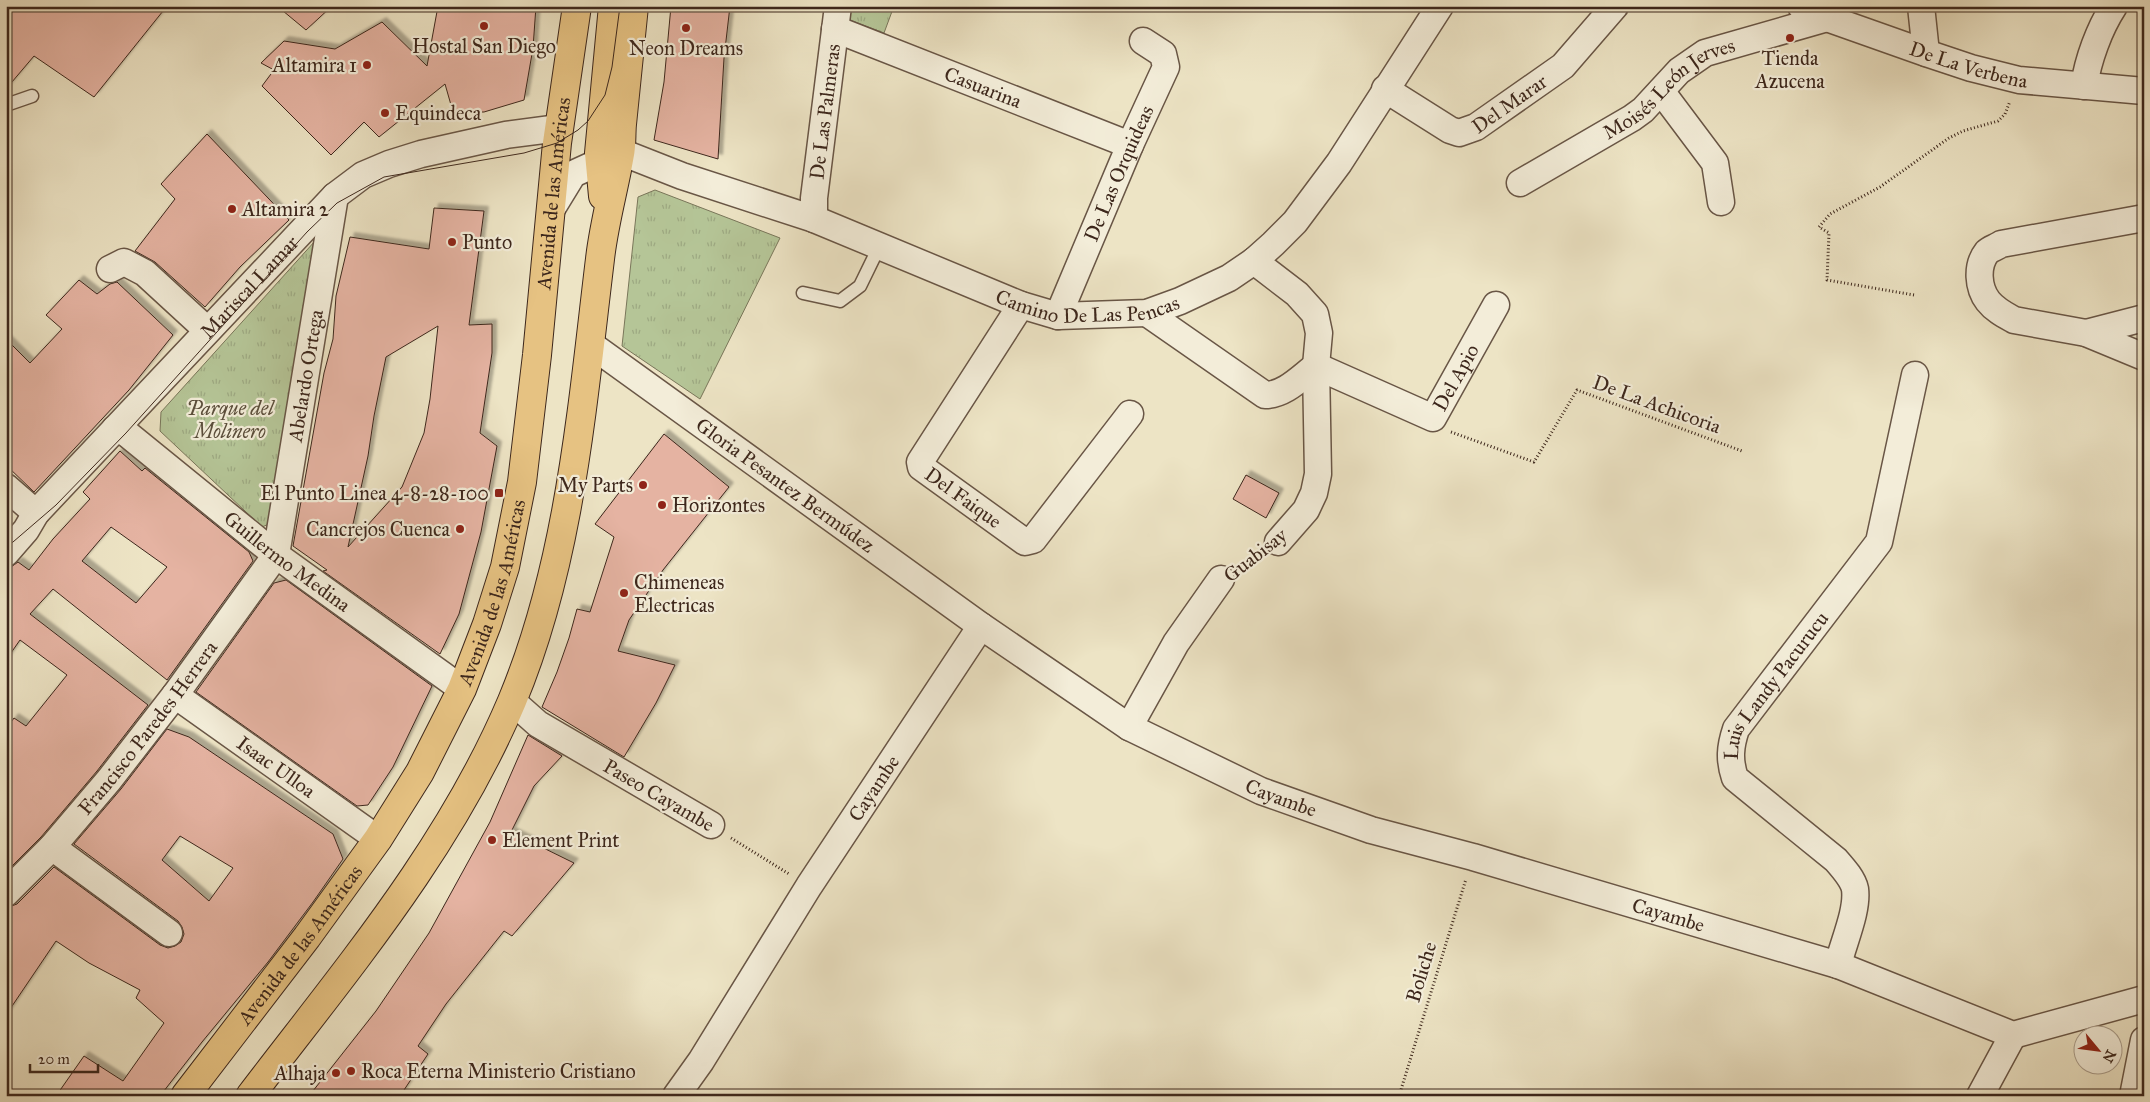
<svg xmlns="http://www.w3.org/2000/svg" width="2150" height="1102" font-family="'IM FELL Great Primer',serif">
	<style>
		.grass { fill: url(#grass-tufts); stroke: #79765a }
		.building { fill: #e5b3a2; stroke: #3d271c; fill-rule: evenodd; filter: url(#shadow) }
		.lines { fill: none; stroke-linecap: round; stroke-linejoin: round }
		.lane-casing { stroke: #695646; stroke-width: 15 }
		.street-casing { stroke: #695646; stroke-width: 29 }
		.primary-casing { stroke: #3d271c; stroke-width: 30 }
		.path { stroke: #3d271c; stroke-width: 3; stroke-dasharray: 1 2.5; stroke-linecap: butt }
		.lane { stroke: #f3edd9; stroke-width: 12 }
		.street { stroke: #f3edd9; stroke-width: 26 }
		.primary { stroke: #e6c282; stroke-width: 28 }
		.tram { stroke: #3d271c; stroke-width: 1 }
		.poi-dot { fill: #8f2418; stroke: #f3edd9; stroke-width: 2 }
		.labels { text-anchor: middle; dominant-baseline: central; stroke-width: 4.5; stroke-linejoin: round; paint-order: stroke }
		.poi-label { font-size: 20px; fill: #3d271c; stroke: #f3edd9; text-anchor: start }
		.street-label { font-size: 20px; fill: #3d271c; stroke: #f3edd9 }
		.park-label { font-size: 20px; font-style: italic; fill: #5b4e3b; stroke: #f3edd9 }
	</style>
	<defs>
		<pattern id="grass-tufts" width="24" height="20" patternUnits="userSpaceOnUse" patternTransform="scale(1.25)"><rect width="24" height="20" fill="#b5c597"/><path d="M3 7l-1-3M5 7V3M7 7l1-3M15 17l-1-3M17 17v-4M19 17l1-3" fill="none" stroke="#9da982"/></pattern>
		<filter id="shadow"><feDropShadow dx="4.5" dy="-4.5" stdDeviation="1" flood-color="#0004"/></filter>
	</defs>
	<rect width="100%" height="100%" fill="#ede4c5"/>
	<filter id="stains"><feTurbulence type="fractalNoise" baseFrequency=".004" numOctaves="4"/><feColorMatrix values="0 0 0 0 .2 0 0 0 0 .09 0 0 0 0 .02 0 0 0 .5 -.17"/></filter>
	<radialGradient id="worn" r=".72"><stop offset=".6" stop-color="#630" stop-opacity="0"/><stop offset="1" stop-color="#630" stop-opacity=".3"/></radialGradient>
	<g class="grass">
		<polygon points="849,6 894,6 884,33 850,20"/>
		<polygon points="655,190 780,238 700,399 622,346 638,197"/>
		<polygon points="315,241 269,524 262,527 160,431 161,412"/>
	</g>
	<g class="building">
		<polygon points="6,6 167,6 94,97 34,56 6,89"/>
		<polygon points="277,6 332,6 306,30"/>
		<polygon points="438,6 536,6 533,48 524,100 484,112 453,112 445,84 379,137 364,122 331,155 262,86 274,70 261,63 284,41 335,49 382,22 427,66"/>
		<polygon points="671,6 730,6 724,58 718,159 654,140 664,82"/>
		<polygon points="207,134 289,220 240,267 205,307 155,262 135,251 175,199 161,184"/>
		<path d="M434 208 484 211 469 325 492 324V353L480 433 497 446 481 532 459 614 440 654 323 571 327 570 293 546 324 373 333 339 336 296 350 237 429 249ZM438 326 430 399 424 433 402 487 348 547 368 456 374 416 386 357Z"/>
		<polygon points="79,280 97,294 110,284 117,282 173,335 129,390 34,492 6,465 6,339 30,363 62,329 46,315"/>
		<polygon points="664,434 729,487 663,570 629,620 618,651 675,665 656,703 624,757 542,707 557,672 569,638 577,609 590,612 614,537 595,524"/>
		<path d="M120 451 142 471 145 468 249 552 253 561 167 680 53 589 30 614 148 705 97 771 41 837 6 872V729L14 718 26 726 67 675 20 640 6 660V568L11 567 18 562 29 570 53 539 90 499 83 492ZM111 527 167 567 136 603 82 561Z"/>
		<polygon points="1246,475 1279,493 1266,518 1233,499"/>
		<polygon points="286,580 432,686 393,767 368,805 357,806 196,692 274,583"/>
		<path d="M167 729 189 737 333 834 343 859 313 902 268 962 202 1042 160 1096H56L84 1056 123 1081 164 1023 136 998 140 990 89 963 56 941 6 1015V908L17 904 54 867 160 945 168 948 175 946 181 942 184 934 182 927 178 921 74 844 121 789ZM180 836 233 868 209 901 162 860Z"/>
		<polygon points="528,735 562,756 534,786 511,832 574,863 512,936 504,931 446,1004 418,1046 428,1054 400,1096 309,1096 376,1011 429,933 490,822"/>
	</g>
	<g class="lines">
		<defs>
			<g id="lane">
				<polyline points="6,105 32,96"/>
				<polyline points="803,293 840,301 860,286 879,247"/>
			</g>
			<g id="street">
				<path id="s1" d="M1801 6 1827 18 1926 53 1971 68 2019 80 2144 91"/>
				<polyline points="1921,6 1926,53"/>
				<path id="s2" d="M835 29 1130 145"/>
				<path d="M2084 86C2088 60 2099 29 2114 6"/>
				<path id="s3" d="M1385 89 1450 130 1459 133 1476 127 1563 66 1615 6"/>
				<polyline points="1661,91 1715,163 1721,202"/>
				<path id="s4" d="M1520 183 1632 118 1643 110 1679 71 1705 53 1827 18"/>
				<path id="s5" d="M551 210 573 174 621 152 682 176 814 219 1021 305 1058 316 1147 313 1180 301 1229 278 1254 261 1273 244 1295 222 1339 163 1440 6"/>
				<path d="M2144 218 2001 244C1997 247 1990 249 1987 252 1976 266 1978 288 1988 301 1995 310 2005 315 2014 320L2086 333 2144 357"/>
				<path id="s6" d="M814 219V198L838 6"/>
				<polyline points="1254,261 1297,294 1315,314 1319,333 1316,366 1318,474 1314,493 1306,510 1278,542"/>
				<polyline points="110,269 124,262 145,273 207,330"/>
				<path id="s7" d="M1021 305 920 462 921 467 1025 542 1033 540 1130 414"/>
				<path id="s8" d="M1147 313 1265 395C1285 395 1301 377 1316 366L1433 418 1496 305"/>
				<path id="s9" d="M1058 316 1130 145 1166 67 1163 54 1143 41"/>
				<polyline points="2086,333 2144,318"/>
				<path id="s10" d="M590 344 981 626 1129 727 1261 791 1371 830 1473 857 1838 965 2013 1035 2144 999"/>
				<path id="s11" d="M115 429 126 433 276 555 462 689"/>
				<polyline points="6,487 36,513"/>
				<path id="s12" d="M6 553 26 530 36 513 335 196 363 175 389 164 421 154 506 135 559 128"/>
				<path id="s13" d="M175 695 378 839"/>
				<polyline points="512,701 538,724 711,825"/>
				<polyline points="1129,727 1176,643 1221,579"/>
				<polyline points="52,847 169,933"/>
				<path id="s14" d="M6 893 52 847 109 780 175 695 276 555 335 196"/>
				<path id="s15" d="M1838 965C1843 943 1858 911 1855 889 1853 879 1843 868 1836 860L1735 778C1729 760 1730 747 1736 729L1879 542 1915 375"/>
				<path id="s16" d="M676 1096 701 1061 809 886 981 626"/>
				<polyline points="1980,1096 2013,1035"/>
				<polyline points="2133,1096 2144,1040"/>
			</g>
			<g id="primary">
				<polyline points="603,196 599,153 613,6"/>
				<path id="s17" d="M185 1096 307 937 378 839 420 772 462 689 487 624 505 567 522 482 537 355 557 143 577 6"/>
				<path d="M250 1096C346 970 450 848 512 701 570 562 582 407 600 259 604 223 614 189 620 154 622 144 621 134 622 124 626 85 630 46 634 6"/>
			</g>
		</defs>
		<use href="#lane" class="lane-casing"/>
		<use href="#street" class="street-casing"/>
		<use href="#primary" class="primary-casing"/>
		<g class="path">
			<polyline points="1914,295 1827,280 1829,233 1819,227 1830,214 1880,187 1949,138 1963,131 1998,121 2005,114 2010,101"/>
			<polyline points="1451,432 1534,462 1577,390 1742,451"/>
			<polyline points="1241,566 1258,555"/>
			<polyline points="731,838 789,874"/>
			<polyline points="1399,1096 1466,879"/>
		</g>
		<use href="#lane" class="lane"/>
		<use href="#street" class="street"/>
		<use href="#primary" class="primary"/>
		<polyline class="tram" points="6,548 56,505 126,433 307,232 337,203 384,177 524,153 557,143 578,130 588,121 605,95 612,67 620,6"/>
	</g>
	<g class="poi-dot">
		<circle cx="484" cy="26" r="5"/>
		<circle cx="686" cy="28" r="5"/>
		<circle cx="1790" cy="38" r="5"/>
		<circle cx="367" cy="65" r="5"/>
		<circle cx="385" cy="113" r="5"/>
		<circle cx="232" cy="209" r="5"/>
		<circle cx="452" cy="242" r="5"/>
		<circle cx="643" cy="485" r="5"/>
		<rect x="494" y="488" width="10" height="10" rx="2.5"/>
		<circle cx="662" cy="505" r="5"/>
		<circle cx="460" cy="529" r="5"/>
		<circle cx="624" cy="593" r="5"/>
		<circle cx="492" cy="840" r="5"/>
		<circle cx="351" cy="1071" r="5"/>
		<circle cx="336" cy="1073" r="5"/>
	</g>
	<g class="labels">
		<g class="poi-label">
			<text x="484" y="46" text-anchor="middle">Hostal San Diego</text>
			<text x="686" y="48" text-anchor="middle">Neon Dreams</text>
			<text x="1790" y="58" text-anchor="middle">Tienda<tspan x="1790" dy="23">Azucena</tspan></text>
			<text x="357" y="65" text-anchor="end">Altamira 1</text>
			<text x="395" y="113">Equindeca</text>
			<text x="242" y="209">Altamira 2</text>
			<text x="462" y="242">Punto</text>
			<text x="633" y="485" text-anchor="end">My Parts</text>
			<text x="489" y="493" text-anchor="end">El Punto Linea 4-8-28-100</text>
			<text x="672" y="505">Horizontes</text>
			<text x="450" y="529" text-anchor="end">Cancrejos Cuenca</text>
			<text x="634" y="582">Chimeneas<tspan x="634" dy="23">Electricas</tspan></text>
			<text x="502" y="840">Element Print</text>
			<text x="361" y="1071">Roca Eterna Ministerio Cristiano</text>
			<text x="326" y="1073" text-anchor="end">Alhaja</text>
		</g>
		<g class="street-label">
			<text stroke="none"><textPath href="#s1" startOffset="178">De La Verbena</textPath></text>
			<text stroke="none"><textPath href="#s2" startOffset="159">Casuarina</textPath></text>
			<text stroke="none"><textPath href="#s4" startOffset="178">Moisés León Jerves</textPath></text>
			<text stroke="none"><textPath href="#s3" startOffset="145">Del Marar</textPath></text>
			<text stroke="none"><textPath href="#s6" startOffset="108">De Las Palmeras</textPath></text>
			<text stroke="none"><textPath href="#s9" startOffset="155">De Las Orquideas</textPath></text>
			<text stroke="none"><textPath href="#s17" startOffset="1000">Avenida de las Américas</textPath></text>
			<text stroke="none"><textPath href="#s12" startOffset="361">Mariscal Lamar</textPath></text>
			<text stroke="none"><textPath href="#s5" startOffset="591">Camino De Las Pencas</textPath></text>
			<text stroke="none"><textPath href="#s14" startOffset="615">Abelardo Ortega</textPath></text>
			<text stroke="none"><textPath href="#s8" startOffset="378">Del Apio</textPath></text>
			<text transform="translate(1657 404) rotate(20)">De La Achicoria</text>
			<text stroke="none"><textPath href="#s10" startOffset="241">Gloria Pesantez Bermúdez</textPath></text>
			<text stroke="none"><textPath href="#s7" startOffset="244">Del Faique</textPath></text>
			<text transform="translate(1255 555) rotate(-38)">Guabisay</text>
			<text stroke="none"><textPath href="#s11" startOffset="218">Guillermo Medina</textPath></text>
			<text stroke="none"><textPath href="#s17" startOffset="595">Avenida de las Américas</textPath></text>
			<text stroke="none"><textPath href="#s15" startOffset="350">Luis Landy Pacurucu</textPath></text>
			<text stroke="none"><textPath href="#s14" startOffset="218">Francisco Paredes Herrera</textPath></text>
			<text stroke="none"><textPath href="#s13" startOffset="124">Isaac Ulloa</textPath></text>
			<text stroke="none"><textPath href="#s16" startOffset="366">Cayambe</textPath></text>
			<text transform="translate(659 795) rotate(30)">Paseo Cayambe</text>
			<text stroke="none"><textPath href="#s10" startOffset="829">Cayambe</textPath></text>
			<text stroke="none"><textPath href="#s10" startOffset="1234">Cayambe</textPath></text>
			<text stroke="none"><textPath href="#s17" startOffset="190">Avenida de las Américas</textPath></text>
			<text transform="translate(1421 972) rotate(-73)">Boliche</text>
		</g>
		<g class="park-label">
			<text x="230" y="408">Parque del<tspan x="230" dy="23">Molinero</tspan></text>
		</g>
	</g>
	<rect width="2150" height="1102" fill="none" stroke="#ede4c5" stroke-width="25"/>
	<rect x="8" y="8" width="2135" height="1087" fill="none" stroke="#3d271c" stroke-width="2.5"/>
	<rect x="12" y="12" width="2125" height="1077" fill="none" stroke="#3d271c"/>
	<g transform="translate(2098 1050) rotate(119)"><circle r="24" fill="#f3edd9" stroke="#aa9e8d"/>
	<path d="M0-4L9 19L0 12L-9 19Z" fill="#8f2418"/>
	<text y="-8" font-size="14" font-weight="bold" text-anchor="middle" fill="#3d271c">N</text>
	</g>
	<path d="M30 1064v8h68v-8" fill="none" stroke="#3d271c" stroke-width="2.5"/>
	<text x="38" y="1064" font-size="15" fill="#3d271c" stroke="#f3edd9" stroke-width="4" paint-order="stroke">20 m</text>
	<rect width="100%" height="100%" filter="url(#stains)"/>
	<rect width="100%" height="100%" fill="url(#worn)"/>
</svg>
